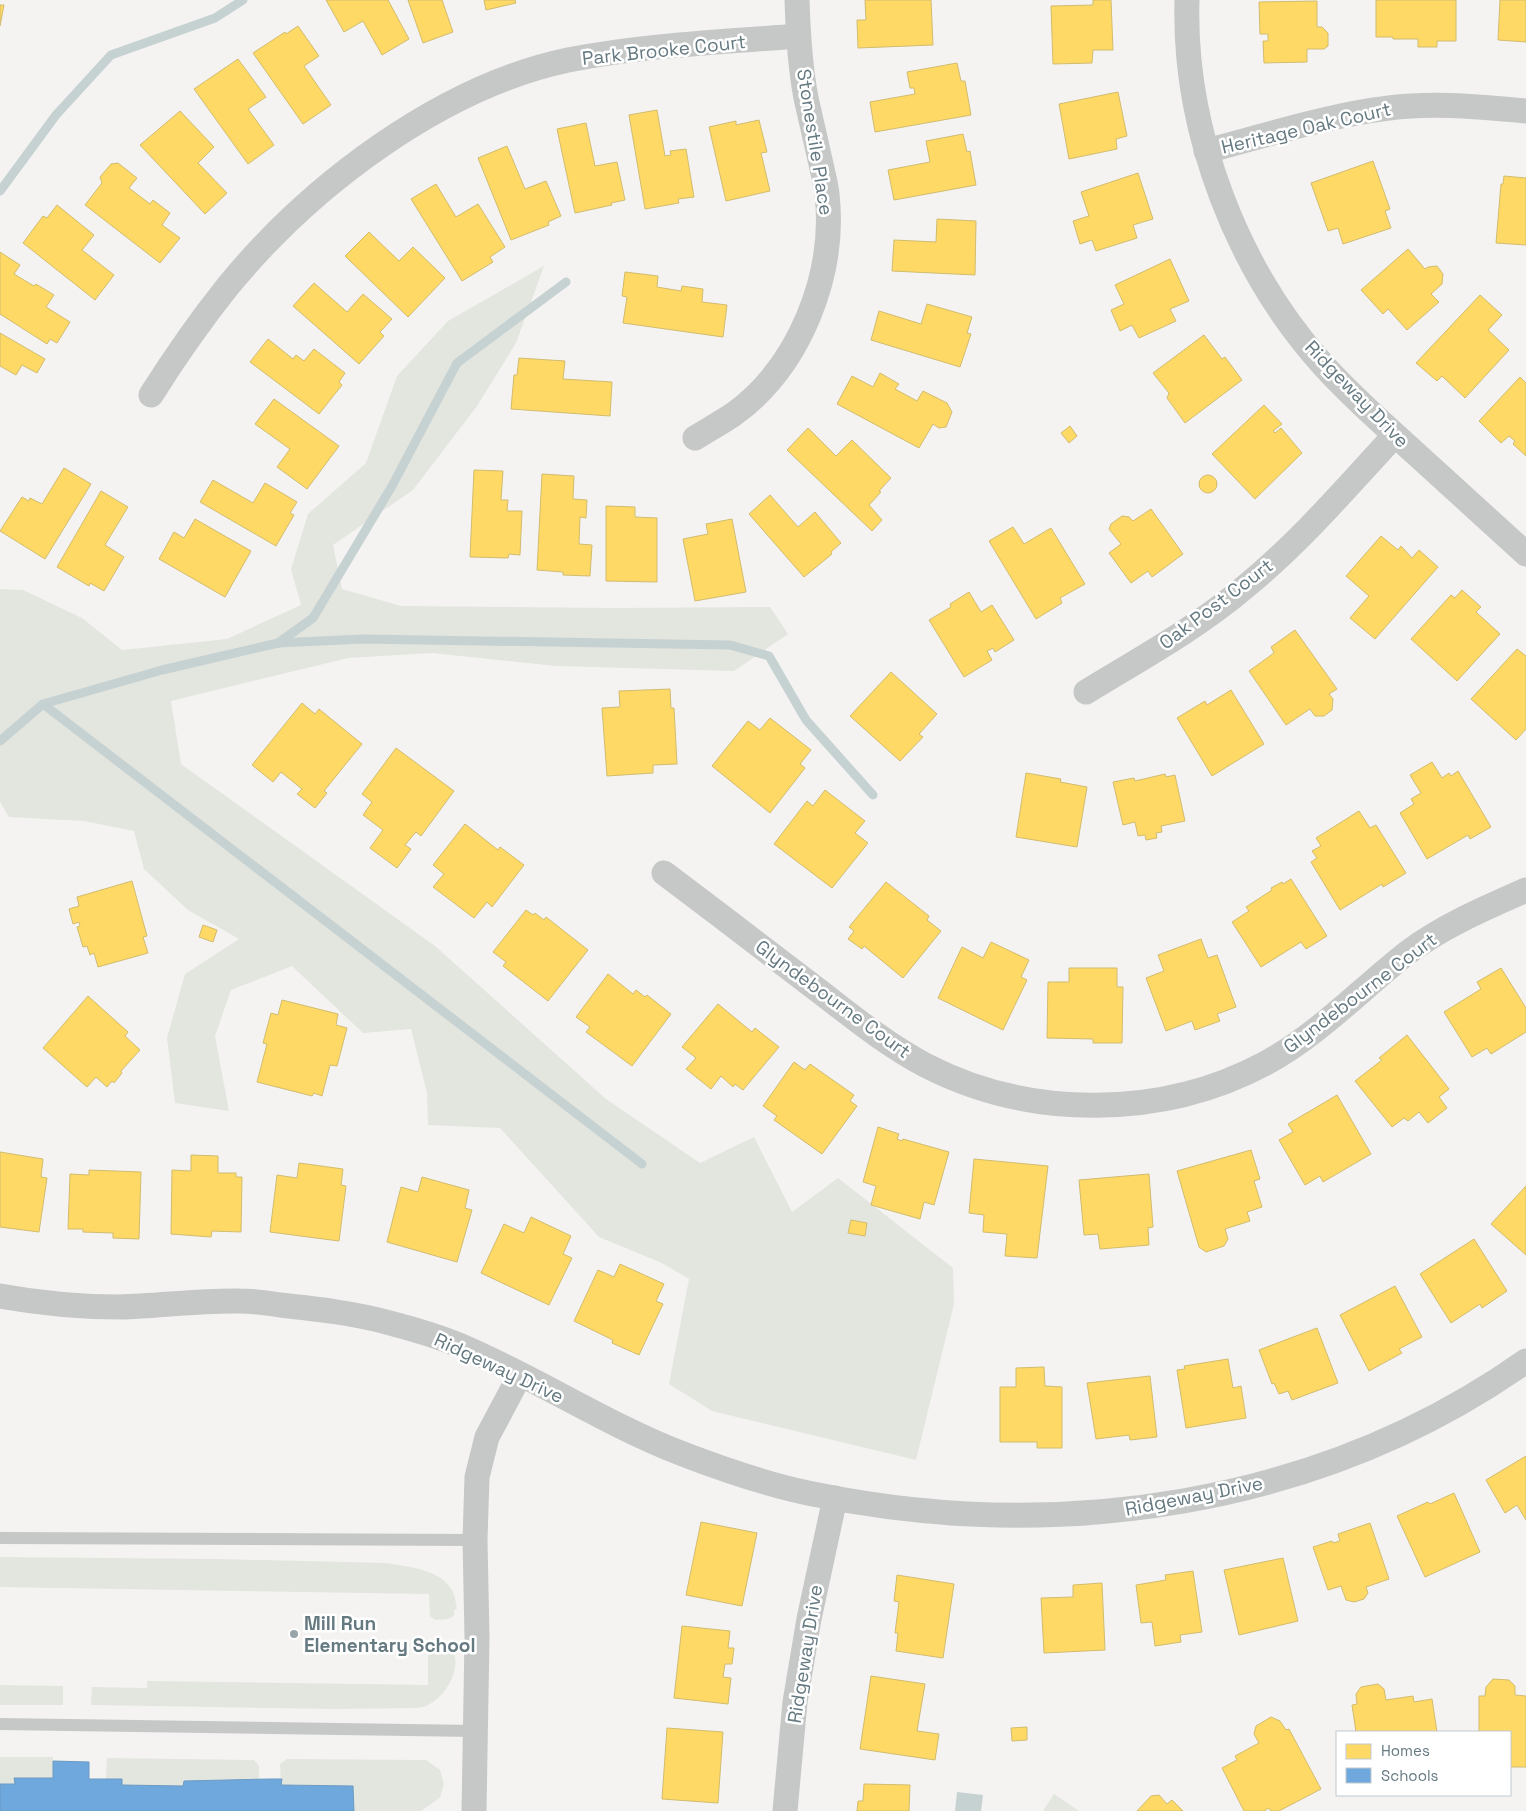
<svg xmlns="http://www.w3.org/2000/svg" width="1526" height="1811" font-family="'Space Grotesk',sans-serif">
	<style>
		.green { fill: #e3e5df }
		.water { fill: #c6d1d2 }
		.homes { fill: #ffd966; stroke: #d1bc6e }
		.schools { fill: #6fa8dc; stroke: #6c9ac1 }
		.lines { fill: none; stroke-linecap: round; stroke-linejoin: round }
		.stream { stroke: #c6d1d2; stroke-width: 9 }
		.lane { stroke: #c6c8c8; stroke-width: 12 }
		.street { stroke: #c6c8c8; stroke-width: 25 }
		.poi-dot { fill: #97a4a9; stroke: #fff; stroke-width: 2 }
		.labels { text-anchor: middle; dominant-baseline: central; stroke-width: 5; stroke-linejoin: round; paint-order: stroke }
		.street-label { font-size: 19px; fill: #657981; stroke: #fff }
		.poi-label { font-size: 19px; font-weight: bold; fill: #657981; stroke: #fff; text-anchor: start }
	</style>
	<rect width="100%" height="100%" fill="#f4f3f2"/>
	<g class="green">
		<polygon points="544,266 516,343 477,406 413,490 333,545 342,589 401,606 614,608 770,607 788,634 734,671 556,666 432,653 348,658 171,701 181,764 435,946 606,1099 700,1163 754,1137 792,1212 838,1178 953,1268 954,1304 916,1460 712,1411 669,1384 689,1279 662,1263 599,1237 500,1128 428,1125 427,1093 411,1029 363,1033 292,966 231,990 215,1036 229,1111 175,1103 167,1038 185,974 239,939 188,910 144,869 134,831 84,821 9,817 0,802 0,589 23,590 82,618 122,650 227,639 301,605 291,569 308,514 366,463 397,376 448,321"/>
		<path d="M0 1557 217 1559 387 1563C408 1567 440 1569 452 1590 455 1595 456 1603 457 1609L454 1610V1616L448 1619 435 1620 430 1616 429 1594 0 1587Z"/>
		<path d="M440 1648 453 1651C462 1669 445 1697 428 1705 425 1707 421 1707 417 1708L335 1709 91 1705 92 1687 147 1688V1681L428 1685V1653Z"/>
		<polygon points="0,1685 63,1686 63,1705 0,1705"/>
		<polygon points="0,1757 53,1757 53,1778 15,1778 15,1784 0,1784"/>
		<polygon points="107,1758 254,1760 259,1766 259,1779 184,1781 183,1786 122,1785 121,1779 106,1779"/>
		<polygon points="287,1759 426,1760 440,1770 444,1784 440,1797 434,1802 421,1811 354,1811 353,1786 281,1785 280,1764"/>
		<polygon points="1054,1794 1079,1811 1043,1811"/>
	</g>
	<polygon class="water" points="957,1792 983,1795 981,1811 955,1811"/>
	<g class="homes">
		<polygon points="326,0 388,0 409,39 382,55 363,21 344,32"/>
		<polygon points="408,0 442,0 453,32 423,43"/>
		<polygon points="484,0 515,0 516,3 486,10"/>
		<polygon points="865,0 931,0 933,45 858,48 857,20 866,20"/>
		<polygon points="1093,0 1111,0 1113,50 1093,50 1092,63 1053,64 1051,6 1093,5"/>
		<polygon points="1376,0 1456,0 1456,41 1437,41 1437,47 1418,47 1418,39 1393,39 1393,37 1376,37"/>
		<polygon points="1500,0 1526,0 1526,42 1498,40"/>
		<polygon points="1317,1 1317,27 1322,27 1328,33 1328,46 1324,49 1307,49 1307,62 1264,63 1263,41 1268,41 1268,34 1260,34 1259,2"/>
		<polygon points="0,5 4,5 0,26"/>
		<polygon points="298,26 319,56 304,66 331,105 303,124 253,53 285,32 286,34"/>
		<polygon points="238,59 266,97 248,109 274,145 248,164 194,89"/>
		<polygon points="957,63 961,81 965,81 971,115 875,132 870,102 915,94 914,88 910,88 907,72"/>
		<polygon points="1118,92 1127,136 1116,139 1117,149 1069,159 1059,104"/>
		<polygon points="657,110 665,156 671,155 670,151 686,149 694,197 678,199 679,203 645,209 629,115"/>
		<polygon points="180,111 214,147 198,163 227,193 205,214 140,145"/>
		<polygon points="759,120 767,152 761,153 770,191 726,201 709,127 736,121 736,125"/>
		<polygon points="586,123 595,166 617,162 625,200 611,203 612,205 575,213 557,129"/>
		<polygon points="963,134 967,152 970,151 976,185 894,200 888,170 930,162 926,141"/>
		<polygon points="507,146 525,189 546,181 561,216 548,222 549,225 511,240 478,158"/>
		<polygon points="1373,161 1390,209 1385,211 1391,228 1343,244 1338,228 1328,231 1311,183"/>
		<polygon points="118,163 137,178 129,188 150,204 153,200 170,213 162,225 180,238 160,263 85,205 102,183 100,177 111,164"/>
		<polygon points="1138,173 1153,219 1133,225 1137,238 1096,251 1092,240 1080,244 1073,221 1089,216 1081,192"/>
		<polygon points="1504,176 1526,178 1526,245 1496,243 1501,184 1503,184"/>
		<polygon points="436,184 456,217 478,204 505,247 490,257 493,262 462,281 411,199"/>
		<polygon points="57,205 94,235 82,250 114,275 95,300 23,243 43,216 47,218"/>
		<polygon points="937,219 976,221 975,275 892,271 894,240 936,242"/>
		<polygon points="369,232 399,261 413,247 445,278 408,317 345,256"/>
		<polygon points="1408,249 1425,269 1428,267 1437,266 1443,274 1442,284 1431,294 1439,302 1407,330 1388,309 1383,314 1361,290"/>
		<polygon points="0,252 20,265 14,274 34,286 36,284 54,295 46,307 70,322 57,343 50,339 47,344 0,314"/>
		<polygon points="1170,259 1189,301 1170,309 1176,321 1139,338 1132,325 1120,331 1111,310 1124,304 1115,285"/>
		<polygon points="625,272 658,276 657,287 681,291 682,286 703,289 702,302 727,305 723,337 623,323 627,297 622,296"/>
		<polygon points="314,283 347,312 363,294 392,319 380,332 384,336 359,364 293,306"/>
		<polygon points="1480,295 1502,315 1488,330 1509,350 1465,398 1442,376 1437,381 1416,363"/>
		<polygon points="927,304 972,317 967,333 971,334 960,367 871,340 879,311 921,324"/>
		<polygon points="0,333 45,359 37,373 22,365 16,375 0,366"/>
		<polygon points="1204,335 1222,359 1225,357 1242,380 1185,423 1167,398 1169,393 1153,373"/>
		<polygon points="268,339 293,359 296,355 304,361 314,349 345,373 339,382 342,385 319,414 250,362"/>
		<polygon points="519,358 565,361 563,379 612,382 610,416 511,409 514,375 517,375"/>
		<polygon points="880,373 899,384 895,389 917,401 923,391 947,403 952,412 946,427 939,428 933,424 919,448 837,404 852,376 873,387"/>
		<polygon points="1520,377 1526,383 1526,456 1513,444 1515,441 1509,436 1501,443 1479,421"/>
		<polygon points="274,399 339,446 307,489 277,467 290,449 255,424"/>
		<polygon points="1264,405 1282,424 1273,431 1275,433 1281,428 1302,453 1255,499 1212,454"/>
		<polygon points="1070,426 1077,436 1069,443 1061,433"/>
		<polygon points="808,428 836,456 852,440 891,478 879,491 881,492 869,505 882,520 872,531 787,450"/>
		<polygon points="64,468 91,484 45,559 0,531 22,497 29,501 30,498 42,504"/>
		<polygon points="474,470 503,471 501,500 508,500 507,511 522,511 520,555 509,554 508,558 470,557"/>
		<polygon points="542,474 574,476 573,499 587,500 586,518 580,517 579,544 592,545 590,576 563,575 563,572 537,570"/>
		<circle cx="1208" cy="484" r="9"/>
		<polygon points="213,480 253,503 265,483 297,502 290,513 294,515 276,546 200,502"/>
		<polygon points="101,491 128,507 105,545 124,557 104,591 90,583 89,586 57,567"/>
		<polygon points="770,495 798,527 815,512 841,543 831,552 832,554 804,577 749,514"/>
		<polygon points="606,506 635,507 635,517 657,518 657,582 606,581"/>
		<polygon points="1151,509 1183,554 1152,577 1148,571 1131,583 1109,553 1121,544 1109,529 1111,524 1122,516 1129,517 1133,521"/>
		<polygon points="195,519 251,551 225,597 159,559 174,532 184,538"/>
		<polygon points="732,519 746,592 695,601 683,539 708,534 706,524"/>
		<polygon points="1013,527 1024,544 1051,528 1085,584 1060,598 1062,603 1036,619 989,541"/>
		<polygon points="1381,536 1398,550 1401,546 1412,558 1419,550 1438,567 1375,639 1350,618 1369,596 1346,576"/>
		<polygon points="1462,590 1481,607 1476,612 1500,634 1457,681 1411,639 1451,595 1455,598"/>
		<polygon points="969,592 981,612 992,605 1014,640 995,652 993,648 987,651 992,660 964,677 929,620 951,607 950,604"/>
		<polygon points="1295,630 1337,689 1329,694 1333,699 1332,710 1324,716 1315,716 1310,709 1286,725 1249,671 1274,653 1271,647"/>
		<polygon points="1517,649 1526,656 1526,729 1516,740 1471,699"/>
		<polygon points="891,672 937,714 919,734 923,737 900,761 850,716"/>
		<polygon points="670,689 671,708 674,708 677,764 653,765 653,773 607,776 602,708 620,707 619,691"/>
		<polygon points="1231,690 1264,744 1212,776 1177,718 1205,701 1207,705"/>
		<polygon points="302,703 315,714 319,709 362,744 324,791 327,793 315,808 297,794 302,789 281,772 273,782 252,765"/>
		<polygon points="770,718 811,750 800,764 805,768 770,813 712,766 748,721 760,730"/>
		<polygon points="396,748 454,791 421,836 416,832 405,845 411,849 397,868 370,848 383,830 363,815 372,802 362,794"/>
		<polygon points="1432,762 1442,778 1449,773 1451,776 1458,771 1491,827 1470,839 1468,835 1427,859 1400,813 1414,804 1411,799 1421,793 1410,775"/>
		<polygon points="1026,773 1061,779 1060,782 1087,787 1077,847 1016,837"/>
		<polygon points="1165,774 1166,777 1175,775 1185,821 1161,826 1162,832 1156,833 1157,838 1146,840 1145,835 1138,836 1135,822 1123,825 1113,782 1134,778 1135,781"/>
		<polygon points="825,790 865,821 855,833 868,843 832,888 774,844 807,801 813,806"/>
		<polygon points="1359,811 1370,828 1376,825 1406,873 1383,887 1382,884 1340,910 1311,862 1317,858 1312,851 1321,846 1316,838"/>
		<polygon points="465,824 498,850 500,847 524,865 492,907 487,902 474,918 433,887 444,874 433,865"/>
		<polygon points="1291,879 1327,936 1306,949 1301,942 1261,967 1232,922 1249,911 1246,907 1272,890 1271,888 1282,882 1283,884"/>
		<polygon points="132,881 147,936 143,937 148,953 98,967 94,953 90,955 87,946 83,947 77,927 80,926 79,922 73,924 69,909 79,906 77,897"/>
		<polygon points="886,882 929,916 927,920 941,931 903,978 864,946 862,949 848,939 854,931 849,927"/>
		<polygon points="526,910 533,915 535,913 544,920 546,917 588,950 548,1001 503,966 506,962 493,952"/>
		<polygon points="203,925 217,930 213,942 199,937"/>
		<polygon points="1201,939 1208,958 1217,955 1236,1007 1217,1014 1220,1021 1195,1030 1192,1021 1166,1031 1146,978 1164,971 1158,955"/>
		<polygon points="991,942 1029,960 1021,977 1027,980 1003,1030 938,998 962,947 983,958"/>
		<polygon points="1069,968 1117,968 1117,987 1123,987 1122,1043 1093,1043 1093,1039 1047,1038 1048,982 1069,982"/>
		<polygon points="1501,968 1526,1008 1526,1032 1491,1054 1487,1048 1472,1057 1444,1012 1481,989 1477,982"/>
		<polygon points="608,974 633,994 636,990 645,997 647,995 671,1014 632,1066 586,1032 590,1027 576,1017"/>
		<polygon points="88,996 128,1032 125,1036 140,1050 121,1071 122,1073 114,1083 112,1081 107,1087 96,1077 87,1087 43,1048"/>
		<polygon points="282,1000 338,1014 336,1025 347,1028 337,1066 330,1065 322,1096 314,1093 312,1096 257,1082 267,1044 263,1043 271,1013 278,1015"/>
		<polygon points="718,1004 752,1032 755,1028 779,1047 743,1090 735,1084 733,1087 721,1076 711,1089 686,1069 696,1058 682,1047"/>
		<polygon points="1407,1035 1449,1089 1439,1097 1447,1108 1428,1123 1419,1112 1408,1121 1404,1118 1392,1127 1355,1081 1382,1060 1379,1058"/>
		<polygon points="794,1062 805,1070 810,1064 854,1095 850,1101 857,1106 822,1154 774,1120 777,1116 763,1106"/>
		<polygon points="1337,1095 1371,1154 1323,1182 1320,1176 1305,1185 1279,1140 1293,1132 1288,1124"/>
		<polygon points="878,1127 899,1134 897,1139 902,1141 903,1139 949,1152 934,1205 924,1202 920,1219 871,1205 876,1186 863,1182"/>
		<polygon points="1251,1150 1260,1179 1254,1181 1262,1207 1247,1212 1250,1221 1225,1229 1228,1239 1224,1246 1206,1252 1199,1247 1177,1171"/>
		<polygon points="0,1152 43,1159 41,1177 47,1178 39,1232 0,1227"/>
		<polygon points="191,1155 218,1156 218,1173 236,1173 236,1177 242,1177 241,1232 212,1231 211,1237 171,1234 172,1170 191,1171"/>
		<polygon points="974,1159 1048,1166 1037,1258 1005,1256 1007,1234 983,1232 984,1215 969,1213"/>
		<polygon points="299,1163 343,1169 341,1185 346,1186 339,1241 270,1232 277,1175 297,1178"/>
		<polygon points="89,1170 141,1172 139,1239 113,1238 113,1233 83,1232 83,1229 68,1229 70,1174 89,1175"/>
		<polygon points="1149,1174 1153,1227 1148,1228 1149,1245 1100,1249 1098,1234 1084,1235 1079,1180"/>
		<polygon points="422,1177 469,1190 465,1208 472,1210 457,1262 387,1242 401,1187 418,1192"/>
		<polygon points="1526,1186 1526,1255 1491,1224"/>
		<polygon points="531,1217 571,1236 563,1254 572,1258 549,1305 481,1273 504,1224 524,1233"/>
		<polygon points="851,1220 867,1223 865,1236 848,1233"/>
		<polygon points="1474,1239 1507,1291 1482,1308 1480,1304 1451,1323 1420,1274"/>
		<polygon points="620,1264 664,1284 656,1301 663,1304 639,1355 612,1343 613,1340 574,1321 598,1270 614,1277"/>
		<polygon points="1395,1286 1422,1337 1399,1349 1402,1353 1369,1371 1340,1315"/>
		<polygon points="1317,1328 1338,1383 1292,1400 1288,1391 1279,1394 1274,1383 1272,1384 1259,1350"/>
		<polygon points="1228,1359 1233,1388 1241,1386 1246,1418 1186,1428 1177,1370 1185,1369 1184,1366"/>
		<polygon points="1044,1367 1045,1386 1062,1387 1062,1448 1037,1448 1037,1442 1000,1442 1000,1387 1016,1387 1016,1368"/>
		<polygon points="1150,1376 1157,1437 1130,1440 1129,1435 1096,1439 1087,1383"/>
		<polygon points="1526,1456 1526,1520 1517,1505 1505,1513 1486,1480"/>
		<polygon points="1454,1493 1480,1552 1425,1577 1397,1516 1428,1502 1430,1504"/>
		<polygon points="701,1522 757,1533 742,1606 686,1595"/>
		<polygon points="1370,1523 1389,1579 1366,1587 1368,1593 1364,1599 1354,1602 1346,1600 1341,1586 1328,1590 1313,1547 1332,1541 1333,1543 1340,1541 1338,1534"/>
		<polygon points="1283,1558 1298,1621 1239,1635 1224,1570"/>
		<polygon points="1193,1571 1202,1632 1180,1635 1181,1642 1155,1646 1152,1622 1141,1623 1136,1585 1166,1580 1165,1575"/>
		<polygon points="897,1575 954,1584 943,1658 896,1651 898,1633 895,1633 899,1602 894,1601"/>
		<polygon points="1102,1583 1105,1650 1044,1653 1041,1598 1073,1597 1073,1585"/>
		<polygon points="682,1626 730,1631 728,1648 734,1648 732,1664 725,1664 723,1677 731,1678 728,1704 674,1698"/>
		<polygon points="871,1676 925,1684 917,1731 939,1734 935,1760 860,1749"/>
		<polygon points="1493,1679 1509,1680 1515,1686 1515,1695 1526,1696 1526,1767 1510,1767 1510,1732 1479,1732 1479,1696 1485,1696 1486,1687"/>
		<polygon points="1378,1684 1384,1689 1386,1700 1413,1696 1414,1702 1432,1699 1437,1732 1356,1732 1352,1705 1357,1704 1356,1694 1361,1687"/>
		<polygon points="1271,1717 1280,1721 1286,1730 1289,1729 1321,1789 1279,1811 1271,1811 1269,1808 1264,1811 1244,1811 1222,1768 1237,1760 1235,1756 1259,1743 1254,1734 1256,1726"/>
		<polygon points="1027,1727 1027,1740 1012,1741 1011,1728"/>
		<polygon points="667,1728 723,1732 718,1803 662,1799"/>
		<polygon points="864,1784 910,1785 909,1811 857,1811 858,1801 863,1801"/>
		<polygon points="1159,1795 1167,1804 1172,1800 1183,1811 1137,1811 1151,1796"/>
	</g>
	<polygon class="schools" points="53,1761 89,1762 89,1779 122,1779 122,1785 183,1786 184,1781 269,1779 282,1779 281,1785 353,1786 354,1811 0,1811 0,1784 15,1784 14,1778 53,1778"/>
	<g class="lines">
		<g class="stream">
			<polyline points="0,191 56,115 111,55 215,18 243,0"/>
			<polyline points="278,643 313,618 392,486 457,363 566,282"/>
			<polyline points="43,704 642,1164"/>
			<polyline points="0,741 43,704 162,670 278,643 363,639 730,645 769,656 806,720 873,795"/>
		</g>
		<g class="lane">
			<polyline points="0,1538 475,1540"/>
			<polyline points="0,1724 475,1731"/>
		</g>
		<g class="street">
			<path d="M1187 0C1183 130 1237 270 1324 366 1352 397 1383 424 1414 452 1451 486 1489 520 1526 554"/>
			<path d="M1206 151C1264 136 1329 115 1389 108 1435 102 1480 107 1526 111"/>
			<path d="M151 395C175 357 200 321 228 286 310 186 440 87 568 60 644 45 722 42 798 36"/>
			<path d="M695 438C708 430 722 422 734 414 800 366 836 274 827 194 826 184 823 174 821 164 816 142 811 120 806 98 800 66 798 32 797 0"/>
			<path d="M1086 692C1140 659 1197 628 1245 587 1300 542 1347 487 1395 435"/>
			<path d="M664 873C716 912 767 951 819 991 853 1017 887 1045 925 1065 1029 1119 1162 1119 1266 1063 1319 1034 1360 990 1407 953 1443 926 1485 908 1526 890"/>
			<path d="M0 1296C39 1303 80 1307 120 1307 160 1306 200 1300 240 1301 253 1301 267 1303 280 1305 317 1309 354 1313 390 1323 413 1329 437 1336 459 1345 535 1377 605 1424 683 1454 722 1469 772 1486 813 1494 1057 1544 1319 1507 1526 1361"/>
			<polyline points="474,1811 477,1638 475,1540 477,1477 487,1437 520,1375"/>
			<polyline points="785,1811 795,1702 809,1619 835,1498"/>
		</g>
	</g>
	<circle class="poi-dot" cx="294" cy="1634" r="5"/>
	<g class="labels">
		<g class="street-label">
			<text transform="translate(664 50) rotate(-6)">Park Brooke Court</text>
			<text transform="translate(1306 128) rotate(-13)">Heritage Oak Court</text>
			<text transform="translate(815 142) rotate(81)">Stonestile Place</text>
			<text transform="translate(1357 394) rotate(46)">Ridgeway Drive</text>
			<text transform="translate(1216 604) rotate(-37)">Oak Post Court</text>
			<text transform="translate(1360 993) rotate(-37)">Glyndebourne Court</text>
			<text transform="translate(833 999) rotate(36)">Glyndebourne Court</text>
			<text transform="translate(499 1368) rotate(25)">Ridgeway Drive</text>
			<text transform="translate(1194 1496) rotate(-11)">Ridgeway Drive</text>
			<text transform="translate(805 1654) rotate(-81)">Ridgeway Drive</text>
		</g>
		<g class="poi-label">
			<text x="304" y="1623">Mill Run<tspan x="304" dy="22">Elementary School</tspan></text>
		</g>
	</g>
	<rect x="1336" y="1731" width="175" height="65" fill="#ffffff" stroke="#c1c9cd"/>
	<rect x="1346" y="1744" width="25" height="15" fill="#ffd966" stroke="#c1c9cd"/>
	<text x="1381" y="1756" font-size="15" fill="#657981">Homes</text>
	<rect x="1346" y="1768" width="25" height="15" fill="#6fa8dc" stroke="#c1c9cd"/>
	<text x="1381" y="1781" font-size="15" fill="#657981">Schools</text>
</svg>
